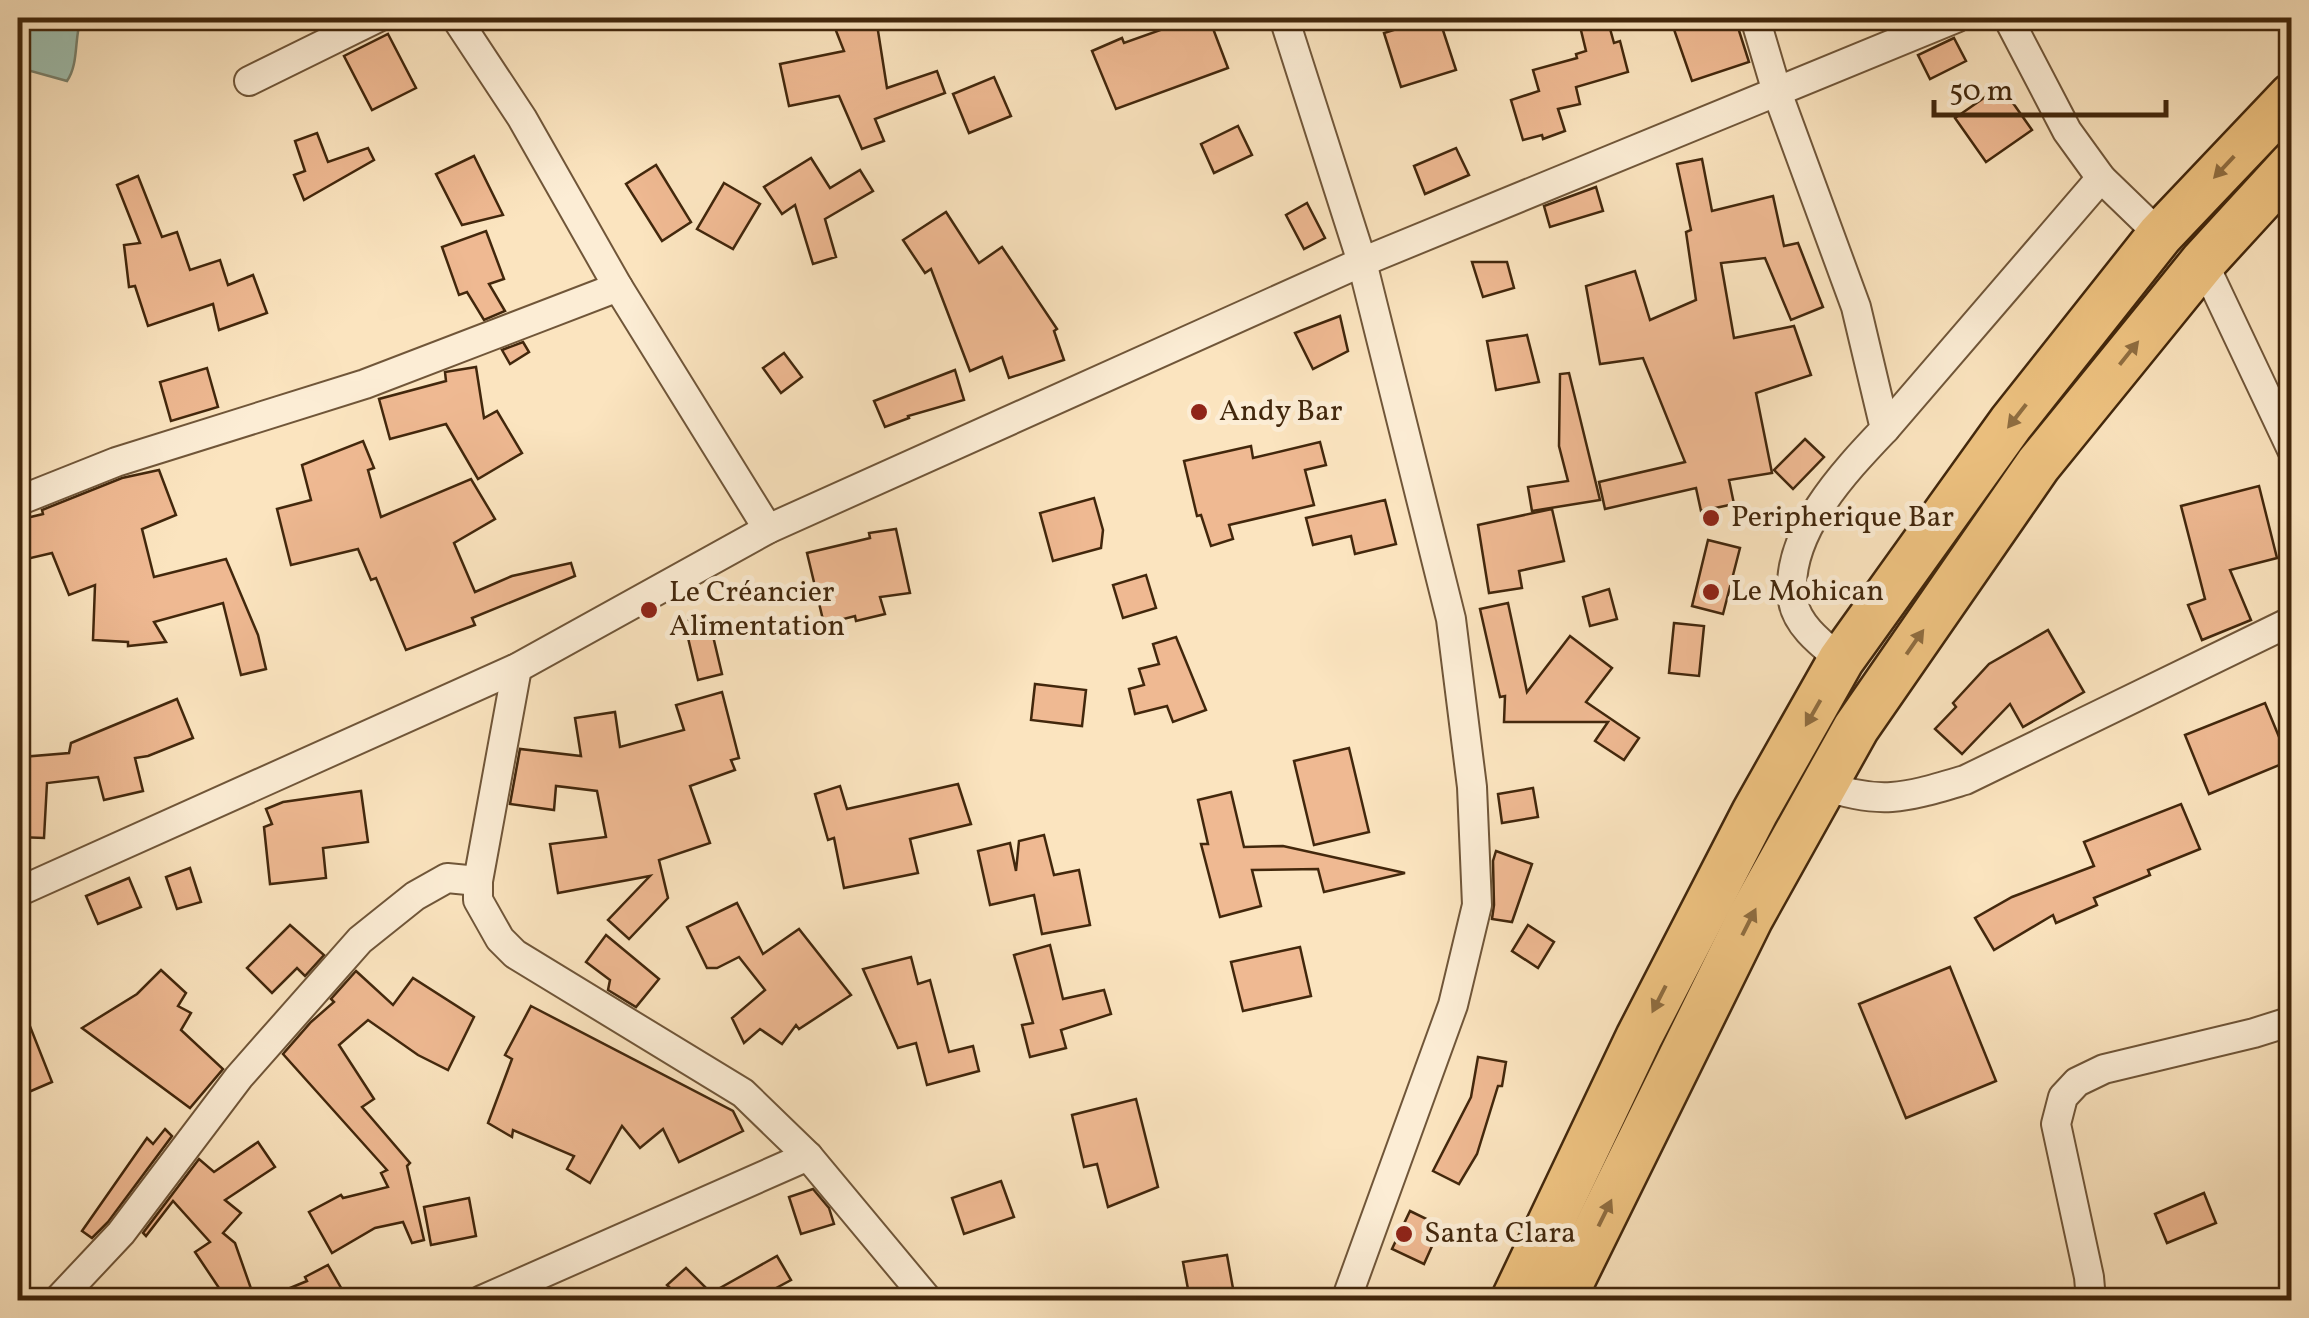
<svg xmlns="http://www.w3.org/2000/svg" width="2309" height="1318" font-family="Vollkorn,serif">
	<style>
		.water { fill: #9fbfaf; stroke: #7a826e; stroke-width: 2.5 }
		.building { fill: #efb992; stroke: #42270c; stroke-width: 2.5 }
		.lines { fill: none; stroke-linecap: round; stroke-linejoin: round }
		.minor-casing { stroke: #705639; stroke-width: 32 }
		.primary-casing { stroke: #42270c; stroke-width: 50 }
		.minor { stroke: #fcedd5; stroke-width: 28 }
		.primary { stroke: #eec280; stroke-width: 45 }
		.oneway { fill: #8f6d40 }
		.poi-dot { fill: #8f2418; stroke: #fcedd5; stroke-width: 4 }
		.labels { text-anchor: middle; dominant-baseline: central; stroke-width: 10; stroke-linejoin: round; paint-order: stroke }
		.poi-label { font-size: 30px; fill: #42270c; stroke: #fcedd5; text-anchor: start }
	</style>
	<rect width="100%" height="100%" fill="#fbe4bf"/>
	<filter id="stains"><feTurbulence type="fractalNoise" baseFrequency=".002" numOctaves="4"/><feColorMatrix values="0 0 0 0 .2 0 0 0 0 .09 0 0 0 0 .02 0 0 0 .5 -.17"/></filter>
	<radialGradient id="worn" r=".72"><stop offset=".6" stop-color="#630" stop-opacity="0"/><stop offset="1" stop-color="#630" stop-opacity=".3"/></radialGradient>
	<path class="water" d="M18 18H81C74 38 79 64 67 81L31 71 18 75Z"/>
	<g class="building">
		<polygon points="831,18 876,18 887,88 937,71 945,93 875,119 884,141 862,149 839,96 789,106 780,64 844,51"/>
		<polygon points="1194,18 1209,18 1228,68 1116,109 1092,51 1122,38 1124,43"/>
		<polygon points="1432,18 1439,18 1456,70 1401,87 1384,33"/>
		<polygon points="1578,18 1607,18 1614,43 1620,41 1628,72 1576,87 1580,104 1558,109 1565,131 1543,139 1542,135 1523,140 1511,100 1539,91 1533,70 1577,58 1576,54 1586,51"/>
		<polygon points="1670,18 1708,18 1710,25 1735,18 1749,62 1692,81"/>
		<polygon points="388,34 416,88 372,110 344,56"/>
		<polygon points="1954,38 1966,61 1930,79 1918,55"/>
		<polygon points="994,77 1011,116 969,133 953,94"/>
		<polygon points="2001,86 2032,130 1986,162 1955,118"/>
		<polygon points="1238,126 1252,155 1214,173 1201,144"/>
		<polygon points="317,133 328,162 368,148 374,160 304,200 294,175 305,171 295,141"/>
		<polygon points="1456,148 1469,175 1425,194 1414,166"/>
		<polygon points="474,156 503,215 462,225 436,174"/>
		<polygon points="811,158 830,188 860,170 873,191 825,219 836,257 813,264 795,205 782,214 764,187"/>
		<polygon points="1702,159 1712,211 1773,196 1784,246 1798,243 1823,307 1791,320 1765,258 1721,263 1734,338 1794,326 1811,375 1756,393 1772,473 1729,480 1734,504 1701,511 1696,488 1605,509 1599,482 1685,462 1643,358 1600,364 1586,286 1635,271 1650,320 1696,300 1686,232 1691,230 1677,164"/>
		<polygon points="656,165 691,222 662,241 626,184"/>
		<polygon points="138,176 162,237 177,232 190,270 220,260 228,285 253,275 267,313 219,330 213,304 148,326 135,286 129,287 124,245 140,243 117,185"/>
		<polygon points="724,183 760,204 733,249 697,229"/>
		<polygon points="1596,187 1603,211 1550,227 1544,206"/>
		<polygon points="1307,203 1325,238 1304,249 1286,215"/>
		<polygon points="946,212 979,263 1002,247 1057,329 1054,331 1064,360 1009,378 1002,357 970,371 931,269 925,273 903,240"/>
		<polygon points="486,231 504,279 489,284 505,311 484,320 467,292 459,295 442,247"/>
		<polygon points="1472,262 1507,262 1514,288 1483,297"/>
		<polygon points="1340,316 1348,351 1313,369 1295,333"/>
		<polygon points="1527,335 1539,382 1496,390 1487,341"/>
		<polygon points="523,342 529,352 510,364 502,350"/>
		<polygon points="784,353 802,377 781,393 763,368"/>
		<polygon points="476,367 484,418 497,411 522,453 478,479 446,424 390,439 379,399 446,381 445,372"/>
		<polygon points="207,368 218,407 171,421 160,382"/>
		<polygon points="955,370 964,400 908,416 909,418 885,427 874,401"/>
		<polygon points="1569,373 1600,500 1532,511 1528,487 1568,481 1559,446 1560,374"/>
		<polygon points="1805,439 1824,457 1793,489 1774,470"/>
		<polygon points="363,441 374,468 368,470 381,517 471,479 495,519 454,543 475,592 512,576 571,563 575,576 472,618 475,625 406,650 376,578 371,580 358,549 291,565 277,509 311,500 302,465"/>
		<polygon points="1320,442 1326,465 1305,470 1314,505 1229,525 1233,539 1211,546 1201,515 1197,516 1184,461 1251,446 1253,458"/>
		<polygon points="159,470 176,515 142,529 154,577 226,559 258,635 266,669 241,675 223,603 154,622 166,642 128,646 128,642 93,640 95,585 69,595 52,553 18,561 18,520 43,514 42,510 122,478"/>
		<polygon points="2259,486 2277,558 2230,570 2251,620 2202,640 2188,605 2205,599 2181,506"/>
		<polygon points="1094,498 1103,530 1101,548 1053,561 1040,513"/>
		<polygon points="1385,500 1396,544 1355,554 1351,536 1313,545 1306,518"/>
		<polygon points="1552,509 1564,561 1519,571 1522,588 1489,593 1478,525"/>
		<polygon points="896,529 910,593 880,597 885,614 856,621 855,616 824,624 807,553 870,538 869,533"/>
		<polygon points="1708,540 1740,548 1723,614 1692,606"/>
		<polygon points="1146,575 1156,608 1123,618 1113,585"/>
		<polygon points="1609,589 1617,619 1590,626 1583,597"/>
		<polygon points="1508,603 1527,692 1570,636 1612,668 1586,702 1639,738 1624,760 1595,741 1608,722 1504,722 1505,696 1500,697 1480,609"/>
		<polygon points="708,615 722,674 698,680 684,621"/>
		<polygon points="1674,623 1704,626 1699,676 1669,673"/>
		<polygon points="2048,630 2084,692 2023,727 2010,704 1962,754 1935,729 1956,707 1953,703 1989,664"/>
		<polygon points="1176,637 1206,710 1173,722 1167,706 1135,714 1129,689 1144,685 1139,669 1159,664 1153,644"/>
		<polygon points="1035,684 1086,690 1082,726 1031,720"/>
		<polygon points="722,692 739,758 731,760 735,770 690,786 710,843 659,860 668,898 629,939 608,920 650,876 558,893 550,844 606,837 597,791 556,786 554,810 510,804 520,749 581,756 575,718 615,712 620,747 684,730 676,705"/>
		<polygon points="177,699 193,738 148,756 135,758 143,791 104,800 98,777 47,783 44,838 18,837 18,784 24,784 22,757 69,753 71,743"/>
		<polygon points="2265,703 2289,761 2209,794 2185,735"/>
		<polygon points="1349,748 1369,832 1314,845 1294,761"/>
		<polygon points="958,784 971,824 910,839 918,873 844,888 834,838 828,840 815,794 840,786 847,809"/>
		<polygon points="1533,788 1538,817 1502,823 1498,794"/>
		<polygon points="361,791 368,842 323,848 326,878 270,884 264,827 272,824 266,809 283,802"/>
		<polygon points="1231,792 1244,847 1283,846 1405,873 1324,892 1318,869 1252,870 1261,906 1220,917 1201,844 1208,844 1198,800"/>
		<polygon points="2181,804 2200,849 2148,870 2150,875 2094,898 2097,905 2056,923 2053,915 1994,950 1975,918 2012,897 2094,866 2084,842"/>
		<polygon points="1044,835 1054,875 1079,870 1090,925 1042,934 1034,895 990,905 978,851 1010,843 1016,871 1019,841"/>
		<polygon points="1496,851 1532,864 1512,922 1492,919 1494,905 1493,861"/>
		<polygon points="190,868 201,902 177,909 166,877"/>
		<polygon points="129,878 141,907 98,924 86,896"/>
		<polygon points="737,903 763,954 799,929 851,995 799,1029 796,1025 782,1044 760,1029 744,1043 732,1018 765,990 739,957 717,968 707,968 687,927"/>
		<polygon points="290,925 324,955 305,976 297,968 272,993 247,968"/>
		<polygon points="1528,925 1554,942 1538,968 1512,951"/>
		<polygon points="606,935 659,979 636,1007 608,990 610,980 586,962"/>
		<polygon points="1050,945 1063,999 1104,990 1111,1014 1061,1030 1066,1048 1030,1057 1022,1025 1033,1023 1014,955"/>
		<polygon points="1300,947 1311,996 1243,1011 1231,962"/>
		<polygon points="911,957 918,984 930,980 949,1052 973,1046 979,1071 927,1085 916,1043 898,1048 863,969"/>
		<polygon points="1950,967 1996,1081 1906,1118 1859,1004"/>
		<polygon points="161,970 186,993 178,1006 191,1013 181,1030 223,1069 190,1108 82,1028 137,994"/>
		<polygon points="356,971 393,1005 413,978 474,1017 448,1070 418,1055 368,1020 339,1045 374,1099 362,1107 410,1163 407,1166 424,1240 412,1243 403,1222 375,1228 332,1253 309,1212 341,1195 343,1198 388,1187 381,1173 387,1170 283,1054 311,1022 334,1002 331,999"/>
		<polygon points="18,996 52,1082 24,1094 18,1080"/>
		<polygon points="531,1006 733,1111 743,1131 679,1162 663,1129 640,1148 622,1126 590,1183 567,1169 574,1156 513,1130 512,1137 488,1123 512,1059 505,1055"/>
		<polygon points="1478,1057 1506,1062 1502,1086 1498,1086 1477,1154 1459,1184 1433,1171 1471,1097"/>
		<polygon points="1136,1099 1158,1187 1108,1207 1097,1164 1084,1167 1072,1115"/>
		<polygon points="165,1129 172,1136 108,1222 92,1238 82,1231 147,1138 153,1144"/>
		<polygon points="258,1142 275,1167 225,1200 241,1213 223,1233 235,1243 255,1300 227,1300 195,1252 210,1242 173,1201 146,1236 143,1233 199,1159 214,1172"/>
		<polygon points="1001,1181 1014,1217 964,1234 952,1198"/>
		<polygon points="813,1189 829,1208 834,1224 801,1234 789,1197"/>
		<polygon points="2204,1193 2216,1223 2167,1243 2155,1214"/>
		<polygon points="469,1198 476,1236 431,1245 424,1207"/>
		<polygon points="1410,1211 1441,1226 1424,1264 1392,1249"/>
		<polygon points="1227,1255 1234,1294 1190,1300 1183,1262"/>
		<polygon points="777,1256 791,1280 754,1300 682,1300 667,1285 686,1268 711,1293"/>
		<polygon points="328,1265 348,1300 261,1300 307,1281 305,1277"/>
	</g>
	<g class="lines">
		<defs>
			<g id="minor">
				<polyline points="456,18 522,118 618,287 768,529"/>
				<polyline points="1284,18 1362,262 1451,619 1472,787 1477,905 1453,1005 1346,1300"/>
				<path d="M1755 18 1777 92 1856 307 1885 429C1844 472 1783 536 1793 601 1797 626 1823 645 1841 660"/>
				<polyline points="2008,18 2067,131 2101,178 2160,235"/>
				<polyline points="249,81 377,18"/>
				<polyline points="2203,262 2292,450"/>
				<polyline points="1885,429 2101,178"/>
				<polyline points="18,501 116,462 365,384 618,287"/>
				<polyline points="517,668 478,881 478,900 500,939 515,954 743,1093 808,1156 928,1300"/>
				<path d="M1822 785C1882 806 1907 797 1965 780L2292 621"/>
				<polyline points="18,892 517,668 768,529 1362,262 1956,18"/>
				<polyline points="58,1300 121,1233 239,1077 360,940 415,896 447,878 478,881"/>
				<polyline points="482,1300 808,1156"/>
				<polyline points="2091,1300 2089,1277 2056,1124 2063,1097 2077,1082 2104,1069 2254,1033 2292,1021"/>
			</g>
			<g id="primary">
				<polyline points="1514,1300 1639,1037 1755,812 1841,660 2011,423 2160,235 2292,96"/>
				<polyline points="1562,1300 1750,918 1856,728 2038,465 2203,262 2292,165"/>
			</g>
		</defs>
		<use href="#minor" class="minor-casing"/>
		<use href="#primary" class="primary-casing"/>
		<use href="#minor" class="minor"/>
		<use href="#primary" class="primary"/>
	</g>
	<defs><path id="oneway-solid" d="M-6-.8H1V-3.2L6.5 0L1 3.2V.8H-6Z" transform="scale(2.5)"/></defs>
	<g class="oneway">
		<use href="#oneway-solid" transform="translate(2224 167) rotate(133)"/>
		<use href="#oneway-solid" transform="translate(2129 353) rotate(-51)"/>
		<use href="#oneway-solid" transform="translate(2017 416) rotate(128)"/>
		<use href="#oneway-solid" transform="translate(1915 642) rotate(-55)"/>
		<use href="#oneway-solid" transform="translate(1813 713) rotate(120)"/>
		<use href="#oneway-solid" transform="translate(1749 922) rotate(-63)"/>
		<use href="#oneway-solid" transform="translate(1659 999) rotate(117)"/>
		<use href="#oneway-solid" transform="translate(1605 1213) rotate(-64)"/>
	</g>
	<g class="poi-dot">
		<circle cx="1199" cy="412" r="10"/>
		<circle cx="1711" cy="518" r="10"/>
		<circle cx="1711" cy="592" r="10"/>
		<circle cx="649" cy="610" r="10"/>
		<circle cx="1404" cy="1234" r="10"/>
	</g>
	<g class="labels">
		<g class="poi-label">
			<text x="1219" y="412">Andy Bar</text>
			<text x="1731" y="518">Peripherique Bar</text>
			<text x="1731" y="592">Le Mohican</text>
			<text x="669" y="593">Le Créancier<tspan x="669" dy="34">Alimentation</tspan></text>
			<text x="1424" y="1234">Santa Clara</text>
		</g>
	</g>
	<rect width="2309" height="1318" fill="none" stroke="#fbe4bf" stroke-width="60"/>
	<rect x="20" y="20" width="2269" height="1278" fill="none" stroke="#42270c" stroke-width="5"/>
	<rect x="30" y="30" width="2249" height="1258" fill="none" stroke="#42270c" stroke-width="2.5"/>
	<path d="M1934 100v15h232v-15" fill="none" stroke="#42270c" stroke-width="5"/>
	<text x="1949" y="100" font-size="30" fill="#42270c" stroke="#fcedd5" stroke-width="8" paint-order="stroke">50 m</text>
	<rect width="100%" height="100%" filter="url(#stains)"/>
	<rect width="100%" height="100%" fill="url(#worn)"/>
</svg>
